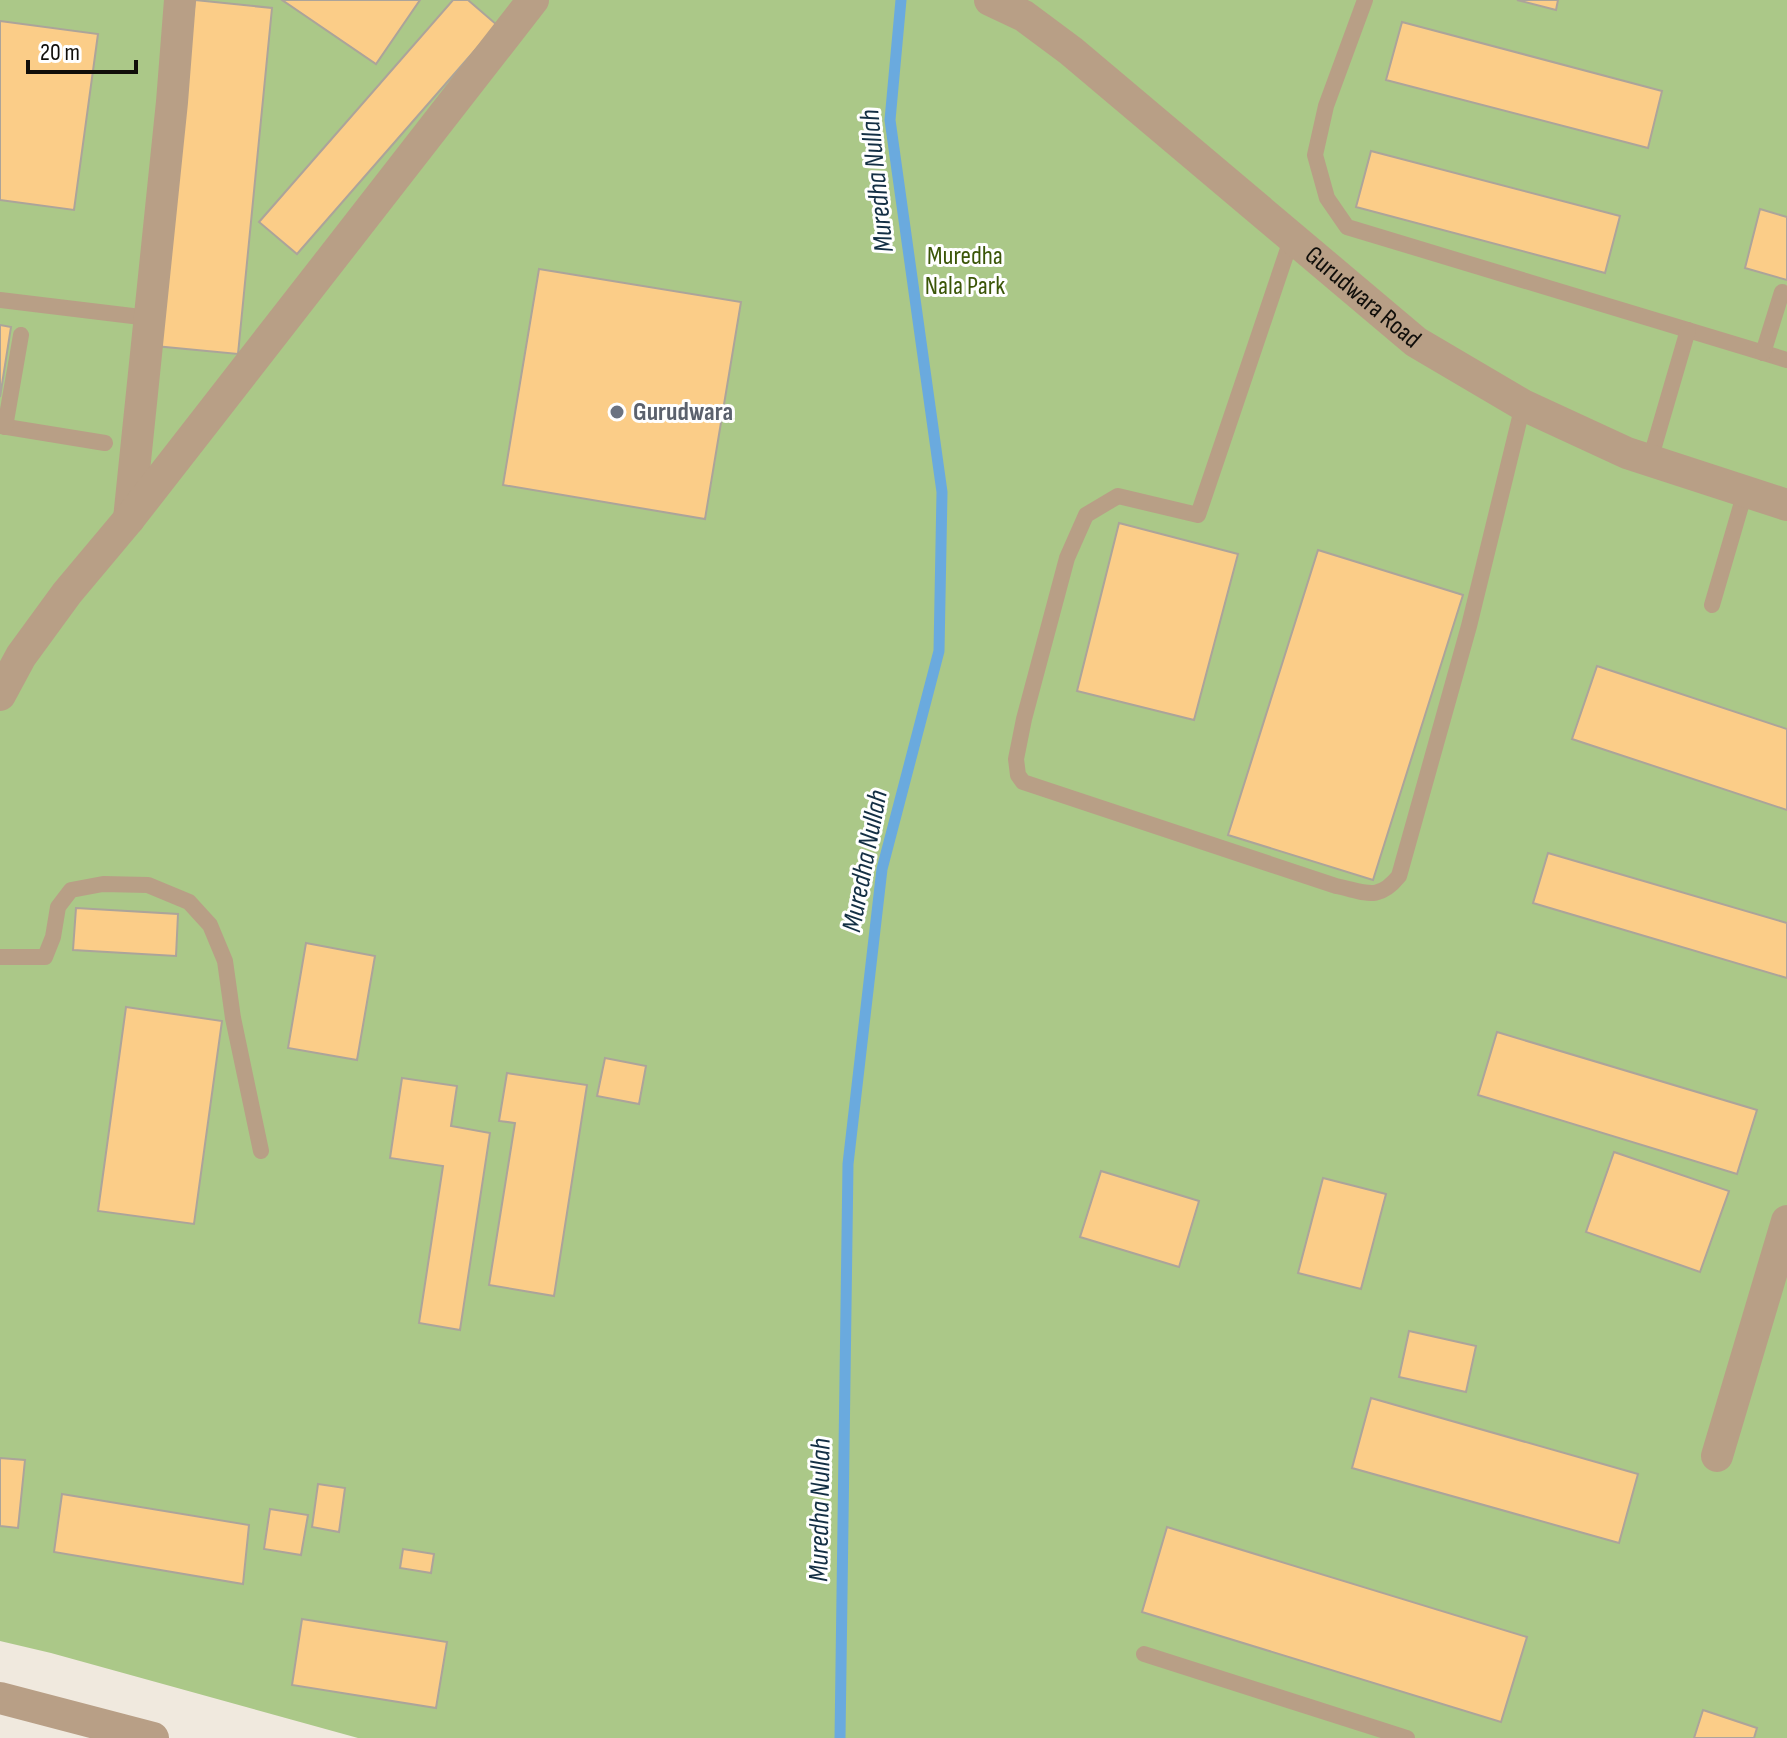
<svg xmlns="http://www.w3.org/2000/svg" width="1787" height="1738" font-family="'Sofia Sans Condensed',sans-serif">
	<style>
		.green { fill: #abc888 }
		.lines { fill: none; stroke-linecap: round; stroke-linejoin: round }
		.stream { stroke: #6aaade; stroke-width: 11 }
		.building { fill: #fbcd88; stroke: #aca49a; stroke-width: 2 }
		.service { stroke: #b89f86; stroke-width: 16 }
		.minor { stroke: #b89f86; stroke-width: 32 }
		.worship-dot { fill: #6b7280; stroke: #fff; stroke-width: 3 }
		.labels { text-anchor: middle; dominant-baseline: central; stroke-width: 6; stroke-linejoin: round; paint-order: stroke }
		.park-label { font-size: 26px; fill: #3b5608; stroke: #fff }
		.street-label { font-size: 26px; fill: #100e0a; stroke: #fff }
		.worship-label { font-size: 26px; font-weight: bold; fill: #5b616d; stroke: #fff; text-anchor: start }
		.water-label { font-size: 28px; font-style: italic; fill: #132f44; stroke: #fff }
	</style>
	<rect width="100%" height="100%" fill="#f0e9de"/>
	<polygon class="green" points="0,0 1787,0 1787,1738 358,1738 51,1653 0,1641"/>
	<g class="lines">
		<polyline class="stream" points="840,1738 848,1164 882,869 939,651 942,492 890,120 901,0"/>
	</g>
	<g class="building">
		<polygon points="195,0 272,8 238,354 155,346"/>
		<polygon points="282,0 420,0 376,64"/>
		<polygon points="453,0 468,0 497,25 297,254 259,222"/>
		<polygon points="1517,0 1558,0 1556,10"/>
		<polygon points="0,21 98,34 74,210 0,200"/>
		<polygon points="1402,22 1662,91 1648,148 1386,80"/>
		<polygon points="1371,151 1620,216 1605,273 1356,207"/>
		<polygon points="1760,209 1787,217 1787,280 1745,268"/>
		<polygon points="539,269 741,302 705,519 503,485"/>
		<polygon points="0,325 11,327 0,397"/>
		<polygon points="1119,523 1238,554 1194,720 1077,691"/>
		<polygon points="1318,550 1463,595 1373,880 1228,835"/>
		<polygon points="1597,666 1787,729 1787,810 1572,739"/>
		<polygon points="1548,853 1787,923 1787,978 1533,903"/>
		<polygon points="76,908 178,914 176,956 73,950"/>
		<polygon points="306,943 375,956 357,1060 288,1048"/>
		<polygon points="126,1007 222,1021 194,1224 98,1211"/>
		<polygon points="1497,1032 1757,1110 1737,1174 1478,1095"/>
		<polygon points="605,1058 646,1066 639,1104 597,1096"/>
		<polygon points="507,1073 587,1085 554,1296 489,1285 515,1123 499,1121"/>
		<polygon points="402,1078 457,1086 451,1126 490,1133 460,1330 419,1323 443,1166 390,1158"/>
		<polygon points="1614,1152 1729,1191 1700,1272 1586,1232"/>
		<polygon points="1101,1171 1199,1201 1179,1267 1080,1237"/>
		<polygon points="1323,1178 1386,1194 1361,1289 1298,1273"/>
		<polygon points="1409,1331 1476,1346 1466,1392 1399,1377"/>
		<polygon points="1371,1398 1638,1474 1619,1543 1352,1468"/>
		<polygon points="0,1458 25,1460 18,1528 0,1526"/>
		<polygon points="318,1484 345,1488 339,1532 312,1527"/>
		<polygon points="62,1494 249,1525 243,1584 54,1552"/>
		<polygon points="270,1509 308,1515 301,1555 264,1549"/>
		<polygon points="1167,1527 1527,1637 1501,1722 1142,1612"/>
		<polygon points="403,1549 434,1554 431,1573 400,1568"/>
		<polygon points="302,1619 447,1642 436,1708 292,1685"/>
		<polygon points="1703,1710 1757,1728 1754,1738 1694,1738"/>
	</g>
	<g class="lines">
		<g class="service">
			<polyline points="1365,0 1326,106 1315,155 1327,198 1347,227 1787,360"/>
			<path d="M1292 237 1198 515 1118 496 1086 515 1067 558 1024 719 1016 759 1018 775 1023 782 1336 886C1366 892 1378 902 1399 876L1469 626 1523 405"/>
			<polyline points="0,300 149,318"/>
			<polyline points="1763,353 1782,292"/>
			<polyline points="0,426 105,443"/>
			<polyline points="5,427 21,335"/>
			<polyline points="1650,460 1688,330"/>
			<polyline points="1712,605 1745,492"/>
			<polyline points="0,957 45,957 53,937 58,907 71,890 103,884 148,885 189,902 210,925 225,961 233,1018 261,1151"/>
			<polyline points="1144,1654 1407,1738"/>
		</g>
		<g class="minor">
			<path id="s1" d="M990 0 1024 16 1071 51 1416 342 1523 405 1627 453 1787 505"/>
			<polyline points="129,519 172,102 180,0"/>
			<polyline points="0,695 21,656 67,593 129,519 533,0"/>
			<polyline points="1717,1456 1787,1221"/>
			<polyline points="0,1698 153,1738"/>
		</g>
	</g>
	<circle class="worship-dot" cx="617" cy="412" r="8"/>
	<g class="labels">
		<g class="park-label">
			<text x="965" y="256">Muredha<tspan x="965" dy="30">Nala Park</tspan></text>
		</g>
		<g class="street-label">
			<text stroke="none"><textPath href="#s1" startOffset="478">Gurudwara Road</textPath></text>
		</g>
		<g class="worship-label">
			<text x="633" y="412">Gurudwara</text>
		</g>
		<g class="water-label">
			<text transform="translate(877 181) rotate(-96)">Muredha Nullah</text>
			<text transform="translate(865 861) rotate(-79)">Muredha Nullah</text>
			<text transform="translate(820 1510) rotate(-89)">Muredha Nullah</text>
		</g>
	</g>
	<path d="M28 60v12h108v-12" fill="none" stroke="#100e0a" stroke-width="4"/>
	<text x="40" y="60" font-size="24" fill="#100e0a" stroke="#ffffff" stroke-width="6" paint-order="stroke">20 m</text>
</svg>
